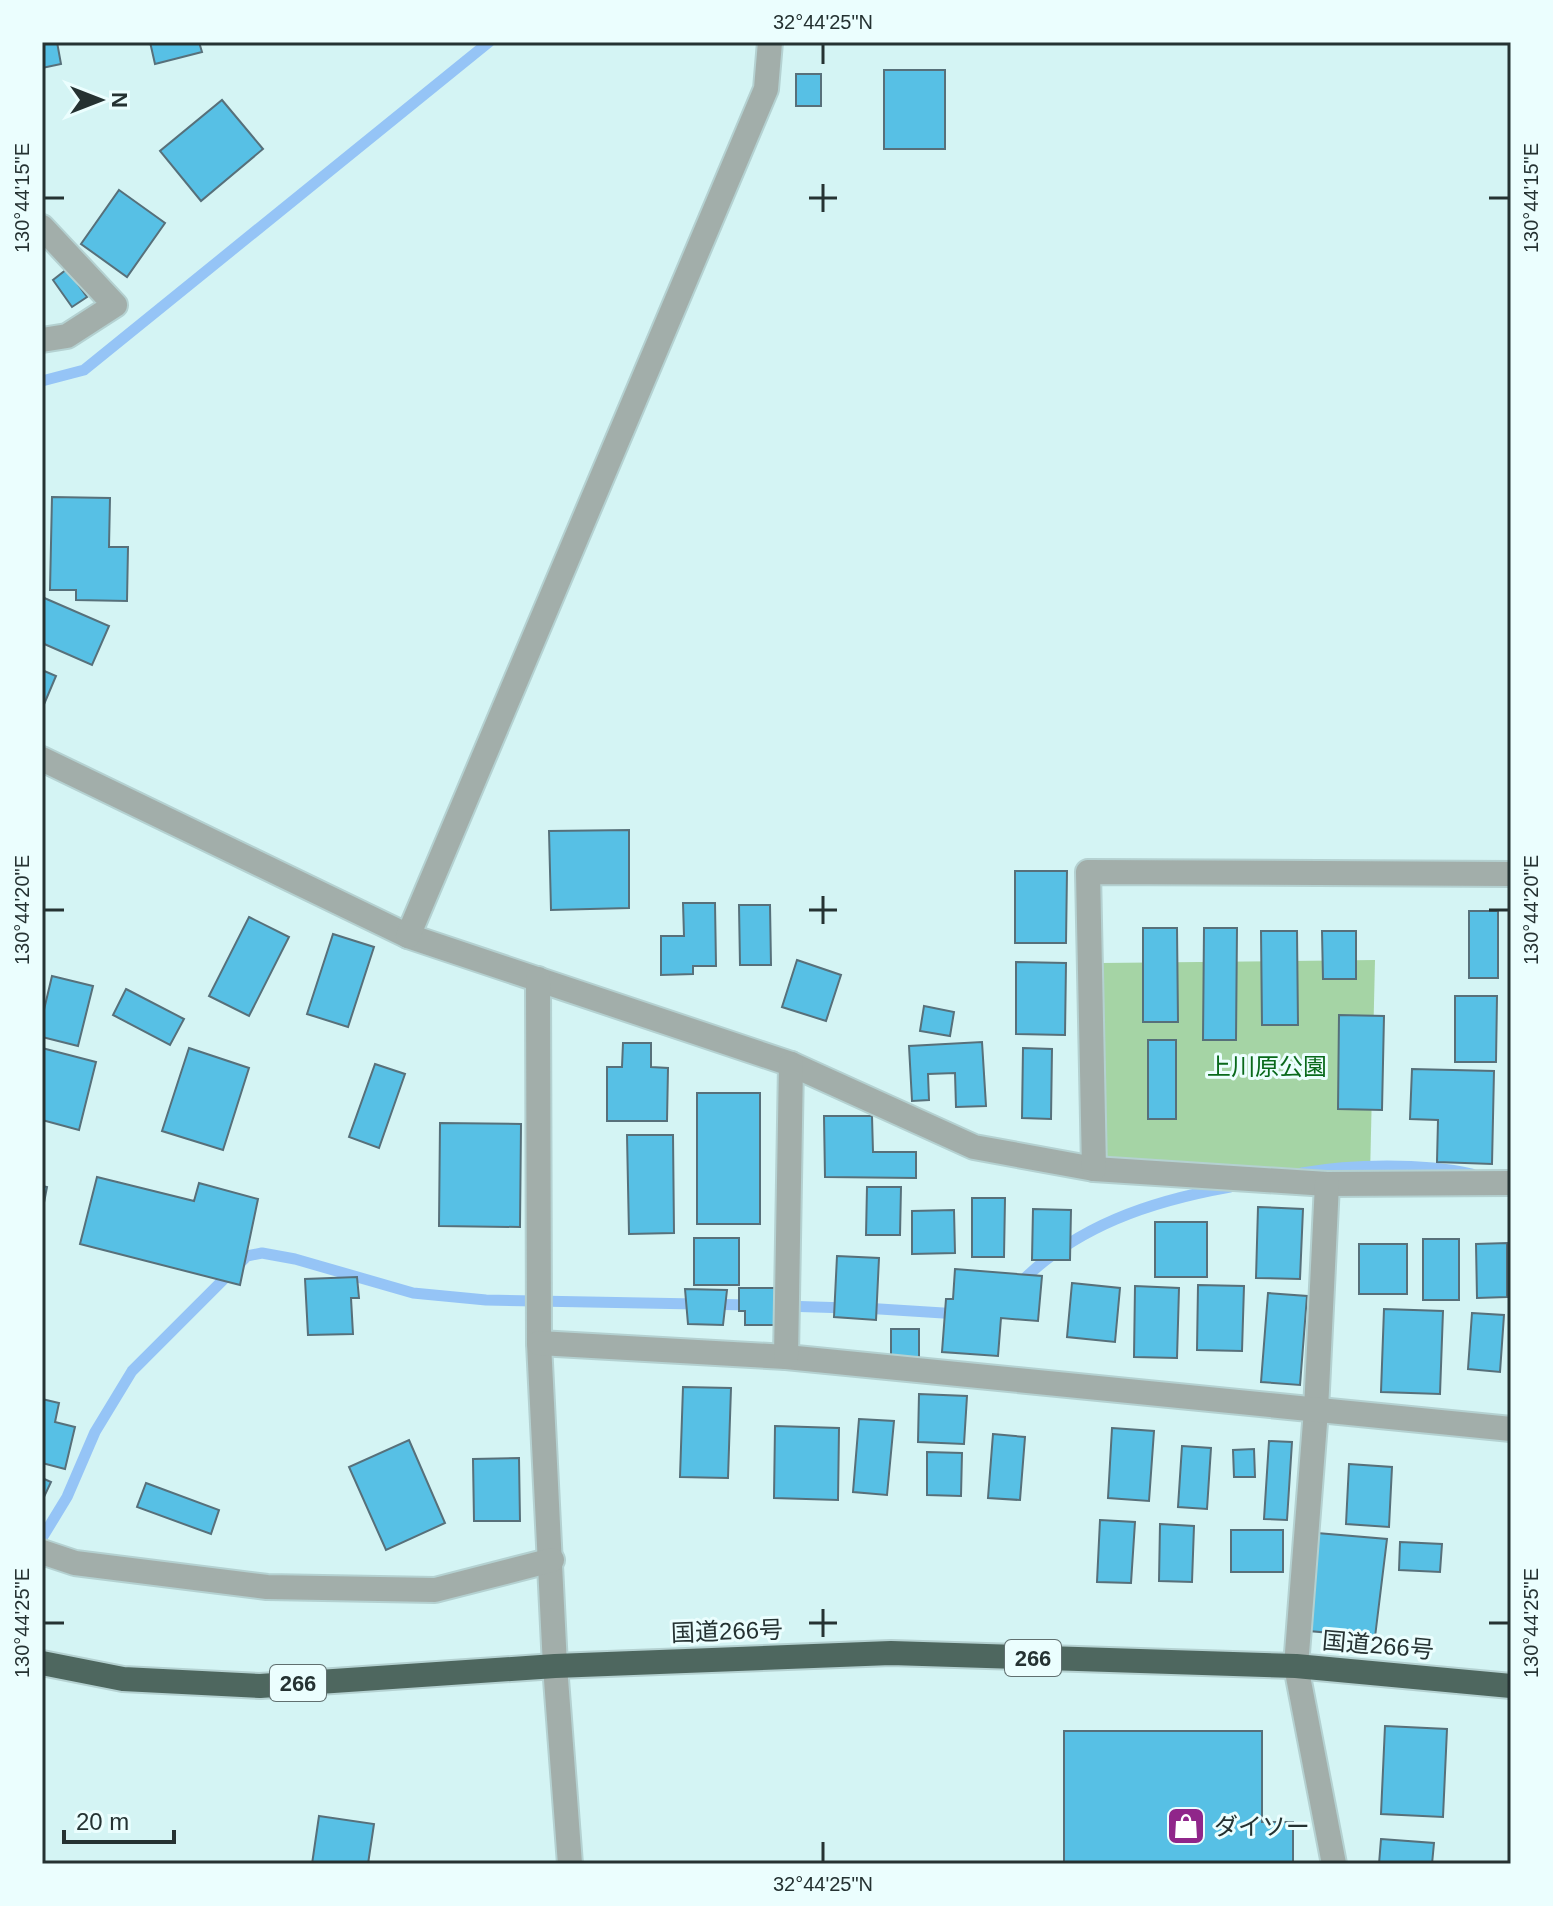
<svg xmlns="http://www.w3.org/2000/svg" width="1553" height="1906" font-family="Helvetica,'Noto Sans JP',sans-serif">
	<style>
		.green { fill: #a5d4a5 }
		.lines { fill: none; stroke-linecap: round; stroke-linejoin: round }
		.stream { stroke: #95c4f6; stroke-width: 11 }
		.building { fill: #57c0e5; stroke: #57707a; stroke-width: 2 }
		.minor-casing { stroke: #b4d1d1; stroke-width: 28 }
		.highway-casing { stroke: #b4d1d1; stroke-width: 28 }
		.minor { stroke: #a2aeaa; stroke-width: 24 }
		.highway { stroke: #4e675f; stroke-width: 24 }
		.ticks { fill: none; stroke: #253232; stroke-width: 3 }
		.labels { text-anchor: middle; dominant-baseline: central; stroke-width: 6; stroke-linejoin: round; paint-order: stroke }
		.shield { fill: #ebfefe; stroke: #606f6f; stroke-width: 2 }
		.shield-label { font-size: 22px; font-weight: bold; fill: #253232 }
		.park-label { font-size: 24px; fill: #09691b; stroke: #ebfefe }
		.street-label { font-size: 24px; fill: #253232; stroke: #ebfefe }
		.poi-label { font-size: 24px; fill: #253232; stroke: #ebfefe; text-anchor: start }
		.neatline { fill: none; stroke: #253232; stroke-width: 3 }
		.ticks-label { font-size: 20px; text-anchor: middle; fill: #253232 }
	</style>
	<rect width="100%" height="100%" fill="#d4f4f4"/>
	<polygon class="green" points="1375,960 1370,1176 1094,1161 1101,963"/>
	<g class="lines">
		<g class="stream">
			<polyline points="42,381 84,370 489,42"/>
			<path d="M1302 1173C1351 1164 1423 1163 1472 1174"/>
			<path d="M1018 1285C1075 1226 1151 1201 1230 1187"/>
			<polyline points="784,1306 847,1308"/>
			<polyline points="864,1308 959,1314"/>
			<polyline points="42,1538 67,1497 95,1432 132,1371 247,1256 262,1253 295,1259 413,1293 486,1300 751,1305"/>
		</g>
	</g>
	<g class="building">
		<polygon points="42,42 57,42 61,64 42,68"/>
		<polygon points="150,42 199,42 202,52 155,64"/>
		<rect x="884" y="70" width="61" height="79"/>
		<rect x="796" y="74" width="25" height="32"/>
		<polygon points="222,100 263,149 201,201 160,151"/>
		<polygon points="119,190 165,223 127,277 81,244"/>
		<polygon points="67,269 87,297 72,307 53,280"/>
		<polygon points="52,497 110,498 109,547 128,547 127,601 76,600 76,590 50,590"/>
		<polygon points="42,597 109,626 92,665 42,643"/>
		<polygon points="42,670 56,676 42,709"/>
		<polygon points="629,830 629,908 551,910 549,831"/>
		<polygon points="1015,871 1067,871 1066,943 1015,943"/>
		<polygon points="683,903 715,903 716,966 693,966 693,974 661,975 661,936 684,936"/>
		<polygon points="739,905 770,905 771,965 740,965"/>
		<rect x="1469" y="911" width="29" height="67"/>
		<polygon points="249,917 289,937 249,1016 209,996"/>
		<polygon points="1143,928 1177,928 1178,1022 1143,1022"/>
		<polygon points="1204,928 1237,928 1236,1040 1203,1040"/>
		<polygon points="1261,931 1297,931 1298,1025 1262,1025"/>
		<polygon points="1322,931 1356,931 1356,979 1323,979"/>
		<polygon points="333,934 374,947 348,1027 307,1014"/>
		<polygon points="797,960 841,975 826,1021 782,1007"/>
		<polygon points="1016,962 1066,963 1065,1035 1016,1034"/>
		<polygon points="52,976 93,986 78,1046 42,1037 42,1018"/>
		<polygon points="126,989 184,1019 170,1045 113,1015"/>
		<polygon points="1455,996 1497,996 1496,1062 1455,1062"/>
		<polygon points="924,1006 954,1012 950,1036 920,1031"/>
		<polygon points="1339,1015 1384,1016 1382,1110 1338,1109"/>
		<rect x="1148" y="1040" width="28" height="79"/>
		<polygon points="982,1042 986,1106 956,1107 955,1073 928,1074 929,1100 912,1101 909,1046"/>
		<polygon points="623,1043 651,1043 651,1067 668,1068 667,1121 607,1121 607,1067 622,1067"/>
		<polygon points="42,1048 96,1062 79,1130 42,1120"/>
		<polygon points="189,1048 249,1068 223,1150 162,1131"/>
		<polygon points="1023,1048 1052,1049 1051,1119 1022,1118"/>
		<polygon points="375,1064 405,1074 379,1148 349,1137"/>
		<polygon points="1412,1069 1494,1071 1492,1164 1437,1162 1438,1120 1410,1119"/>
		<rect x="697" y="1093" width="63" height="131"/>
		<polygon points="824,1116 872,1116 873,1152 916,1152 916,1178 825,1177"/>
		<polygon points="440,1123 521,1124 520,1227 439,1226"/>
		<polygon points="627,1135 673,1135 674,1233 629,1234"/>
		<polygon points="97,1177 194,1201 199,1183 258,1199 240,1285 80,1244"/>
		<polygon points="42,1186 47,1187 42,1213"/>
		<polygon points="867,1187 901,1187 900,1235 866,1235"/>
		<polygon points="972,1198 1005,1198 1004,1257 972,1257"/>
		<polygon points="1258,1207 1303,1209 1300,1279 1256,1278"/>
		<polygon points="1033,1209 1071,1210 1070,1260 1032,1260"/>
		<polygon points="954,1210 955,1253 912,1254 912,1211"/>
		<rect x="1155" y="1222" width="52" height="55"/>
		<rect x="694" y="1238" width="45" height="47"/>
		<rect x="1423" y="1239" width="36" height="61"/>
		<polygon points="1507,1243 1507,1297 1477,1298 1476,1244"/>
		<rect x="1359" y="1244" width="48" height="50"/>
		<polygon points="837,1256 879,1258 876,1320 834,1317"/>
		<polygon points="955,1269 1042,1276 1038,1321 1001,1318 998,1356 942,1352 946,1299 953,1299"/>
		<polygon points="357,1277 359,1298 351,1298 353,1334 308,1335 305,1279"/>
		<polygon points="1072,1283 1120,1288 1115,1342 1067,1337"/>
		<polygon points="1198,1285 1244,1286 1242,1351 1197,1350"/>
		<polygon points="1135,1286 1179,1288 1177,1358 1134,1357"/>
		<polygon points="739,1288 779,1288 779,1311 774,1311 774,1325 745,1325 745,1311 739,1311"/>
		<polygon points="685,1289 727,1290 723,1325 688,1324"/>
		<polygon points="1268,1293 1307,1296 1300,1385 1261,1382"/>
		<polygon points="1384,1309 1443,1311 1440,1394 1381,1392"/>
		<polygon points="1472,1313 1504,1315 1500,1372 1468,1369"/>
		<polygon points="891,1329 919,1329 919,1359 891,1358"/>
		<polygon points="683,1387 731,1388 728,1478 680,1477"/>
		<polygon points="919,1394 967,1396 964,1444 918,1442"/>
		<polygon points="42,1399 59,1403 55,1422 75,1427 65,1469 42,1463"/>
		<polygon points="859,1419 894,1421 887,1495 853,1492"/>
		<polygon points="775,1426 839,1428 838,1500 774,1498"/>
		<polygon points="1112,1428 1154,1431 1149,1501 1108,1498"/>
		<polygon points="993,1434 1025,1437 1020,1500 988,1498"/>
		<polygon points="409,1440 445,1523 386,1550 349,1467"/>
		<polygon points="1269,1441 1292,1442 1287,1520 1264,1519"/>
		<polygon points="1182,1446 1211,1448 1207,1509 1178,1507"/>
		<polygon points="1254,1449 1255,1477 1234,1477 1233,1450"/>
		<polygon points="927,1452 962,1453 961,1496 927,1495"/>
		<polygon points="519,1458 520,1521 474,1521 473,1459"/>
		<polygon points="1349,1464 1392,1467 1389,1527 1346,1524"/>
		<polygon points="42,1478 51,1482 44,1497 42,1496"/>
		<polygon points="146,1483 219,1510 211,1534 137,1507"/>
		<polygon points="1100,1520 1135,1522 1131,1583 1097,1582"/>
		<polygon points="1160,1524 1194,1526 1192,1582 1159,1581"/>
		<rect x="1231" y="1530" width="52" height="42"/>
		<polygon points="1317,1533 1387,1539 1375,1637 1309,1631"/>
		<polygon points="1400,1542 1442,1544 1440,1572 1399,1570"/>
		<polygon points="1385,1726 1447,1729 1443,1817 1381,1814"/>
		<polygon points="1064,1731 1262,1731 1262,1822 1293,1822 1293,1864 1064,1864"/>
		<polygon points="319,1816 374,1824 368,1864 312,1864"/>
		<polygon points="1381,1839 1434,1843 1432,1864 1379,1864"/>
	</g>
	<g class="lines">
		<defs>
			<g id="minor">
				<polyline points="42,227 115,305 67,336 42,340"/>
				<polyline points="42,759 408,936 791,1064 974,1147 1094,1169 1327,1184 1511,1183"/>
				<polyline points="408,936 766,89 770,42"/>
				<polyline points="538,979 539,1343 555,1666 570,1864"/>
				<polyline points="1094,1169 1088,872 1511,874"/>
				<polyline points="1327,1184 1316,1410 1296,1666 1334,1864"/>
				<polyline points="539,1343 786,1357 1511,1429"/>
				<polyline points="786,1357 791,1064"/>
				<polyline points="42,1552 75,1563 267,1587 435,1590 552,1560"/>
			</g>
			<polyline id="highway" points="42,1663 123,1679 260,1686 555,1666 891,1653 1296,1666 1511,1686"/>
		</defs>
		<use href="#minor" class="minor-casing"/>
		<use href="#highway" class="highway-casing"/>
		<use href="#minor" class="minor"/>
		<use href="#highway" class="highway"/>
	</g>
	<path class="ticks" d="M823 44V64M823 184V212M44 198H64M809 198H837M1489 198H1509M823 896V924M44 910H64M809 910H837M1489 910H1509M823 1609V1637M44 1623H64M809 1623H837M1489 1623H1509M823 1842V1862"/>
	<defs>
		<symbol id="shop-square" viewBox="-11 -11 22 22"><rect x="-9" y="-9" width="18" height="18" rx="4" fill="#90268a" stroke="#ebfefe"/><path d="M-5-2.5h2.3a2.7 3.5 0 0 1 5.4 0H5L5.5 6h-11ZM-1.5-2.5h3a1.5 2.3 0 0 0-3 0Z" fill="#fff"/></symbol>
	</defs>
	<g fill-rule="evenodd">
		<use href="#shop-square" x="1164" y="1804" width="44" height="44"/>
	</g>
	<g class="labels">
		<g class="shield">
			<rect x="1005" y="1640" width="56" height="36" rx="6"/>
			<rect x="270" y="1665" width="56" height="36" rx="6"/>
		</g>
		<g class="shield-label">
			<text x="1033" y="1658">266</text>
			<text x="298" y="1683">266</text>
		</g>
		<g class="park-label">
			<text x="1267" y="1066">上川原公園</text>
		</g>
		<g class="street-label">
			<text transform="translate(727 1631) rotate(-2)">国道266号</text>
			<text transform="translate(1378 1645) rotate(5)">国道266号</text>
		</g>
		<g class="poi-label">
			<text x="1214" y="1826">ダイソー</text>
		</g>
	</g>
	<rect width="1553" height="1906" fill="none" stroke="#ebfefe" stroke-width="88"/>
	<g transform="translate(100 100) rotate(90)" stroke="#ebfefe" stroke-width="6" paint-order="stroke">
	<path d="M0-6L14 30L0 20L-14 30Z" fill="#253232"/>
	<text y="-12" font-size="22" font-weight="bold" text-anchor="middle" fill="#253232">N</text>
	</g>
	<path d="M64 1830v12h110v-12" fill="none" stroke="#253232" stroke-width="4"/>
	<text x="76" y="1830" font-size="24" fill="#253232" stroke="#ebfefe" stroke-width="6" paint-order="stroke">20 m</text>
	<rect x="44" y="44" width="1465" height="1818" class="neatline"/>
	<g class="ticks-label">
		<text x="823" y="29">32°44'25"N</text>
		<text transform="translate(1531 198) rotate(-90)" y="7">130°44'15"E</text>
		<text transform="translate(22 198) rotate(-90)" y="7">130°44'15"E</text>
		<text transform="translate(1531 910) rotate(-90)" y="7">130°44'20"E</text>
		<text transform="translate(22 910) rotate(-90)" y="7">130°44'20"E</text>
		<text transform="translate(22 1623) rotate(-90)" y="7">130°44'25"E</text>
		<text transform="translate(1531 1623) rotate(-90)" y="7">130°44'25"E</text>
		<text x="823" y="1891">32°44'25"N</text>
	</g>
</svg>
